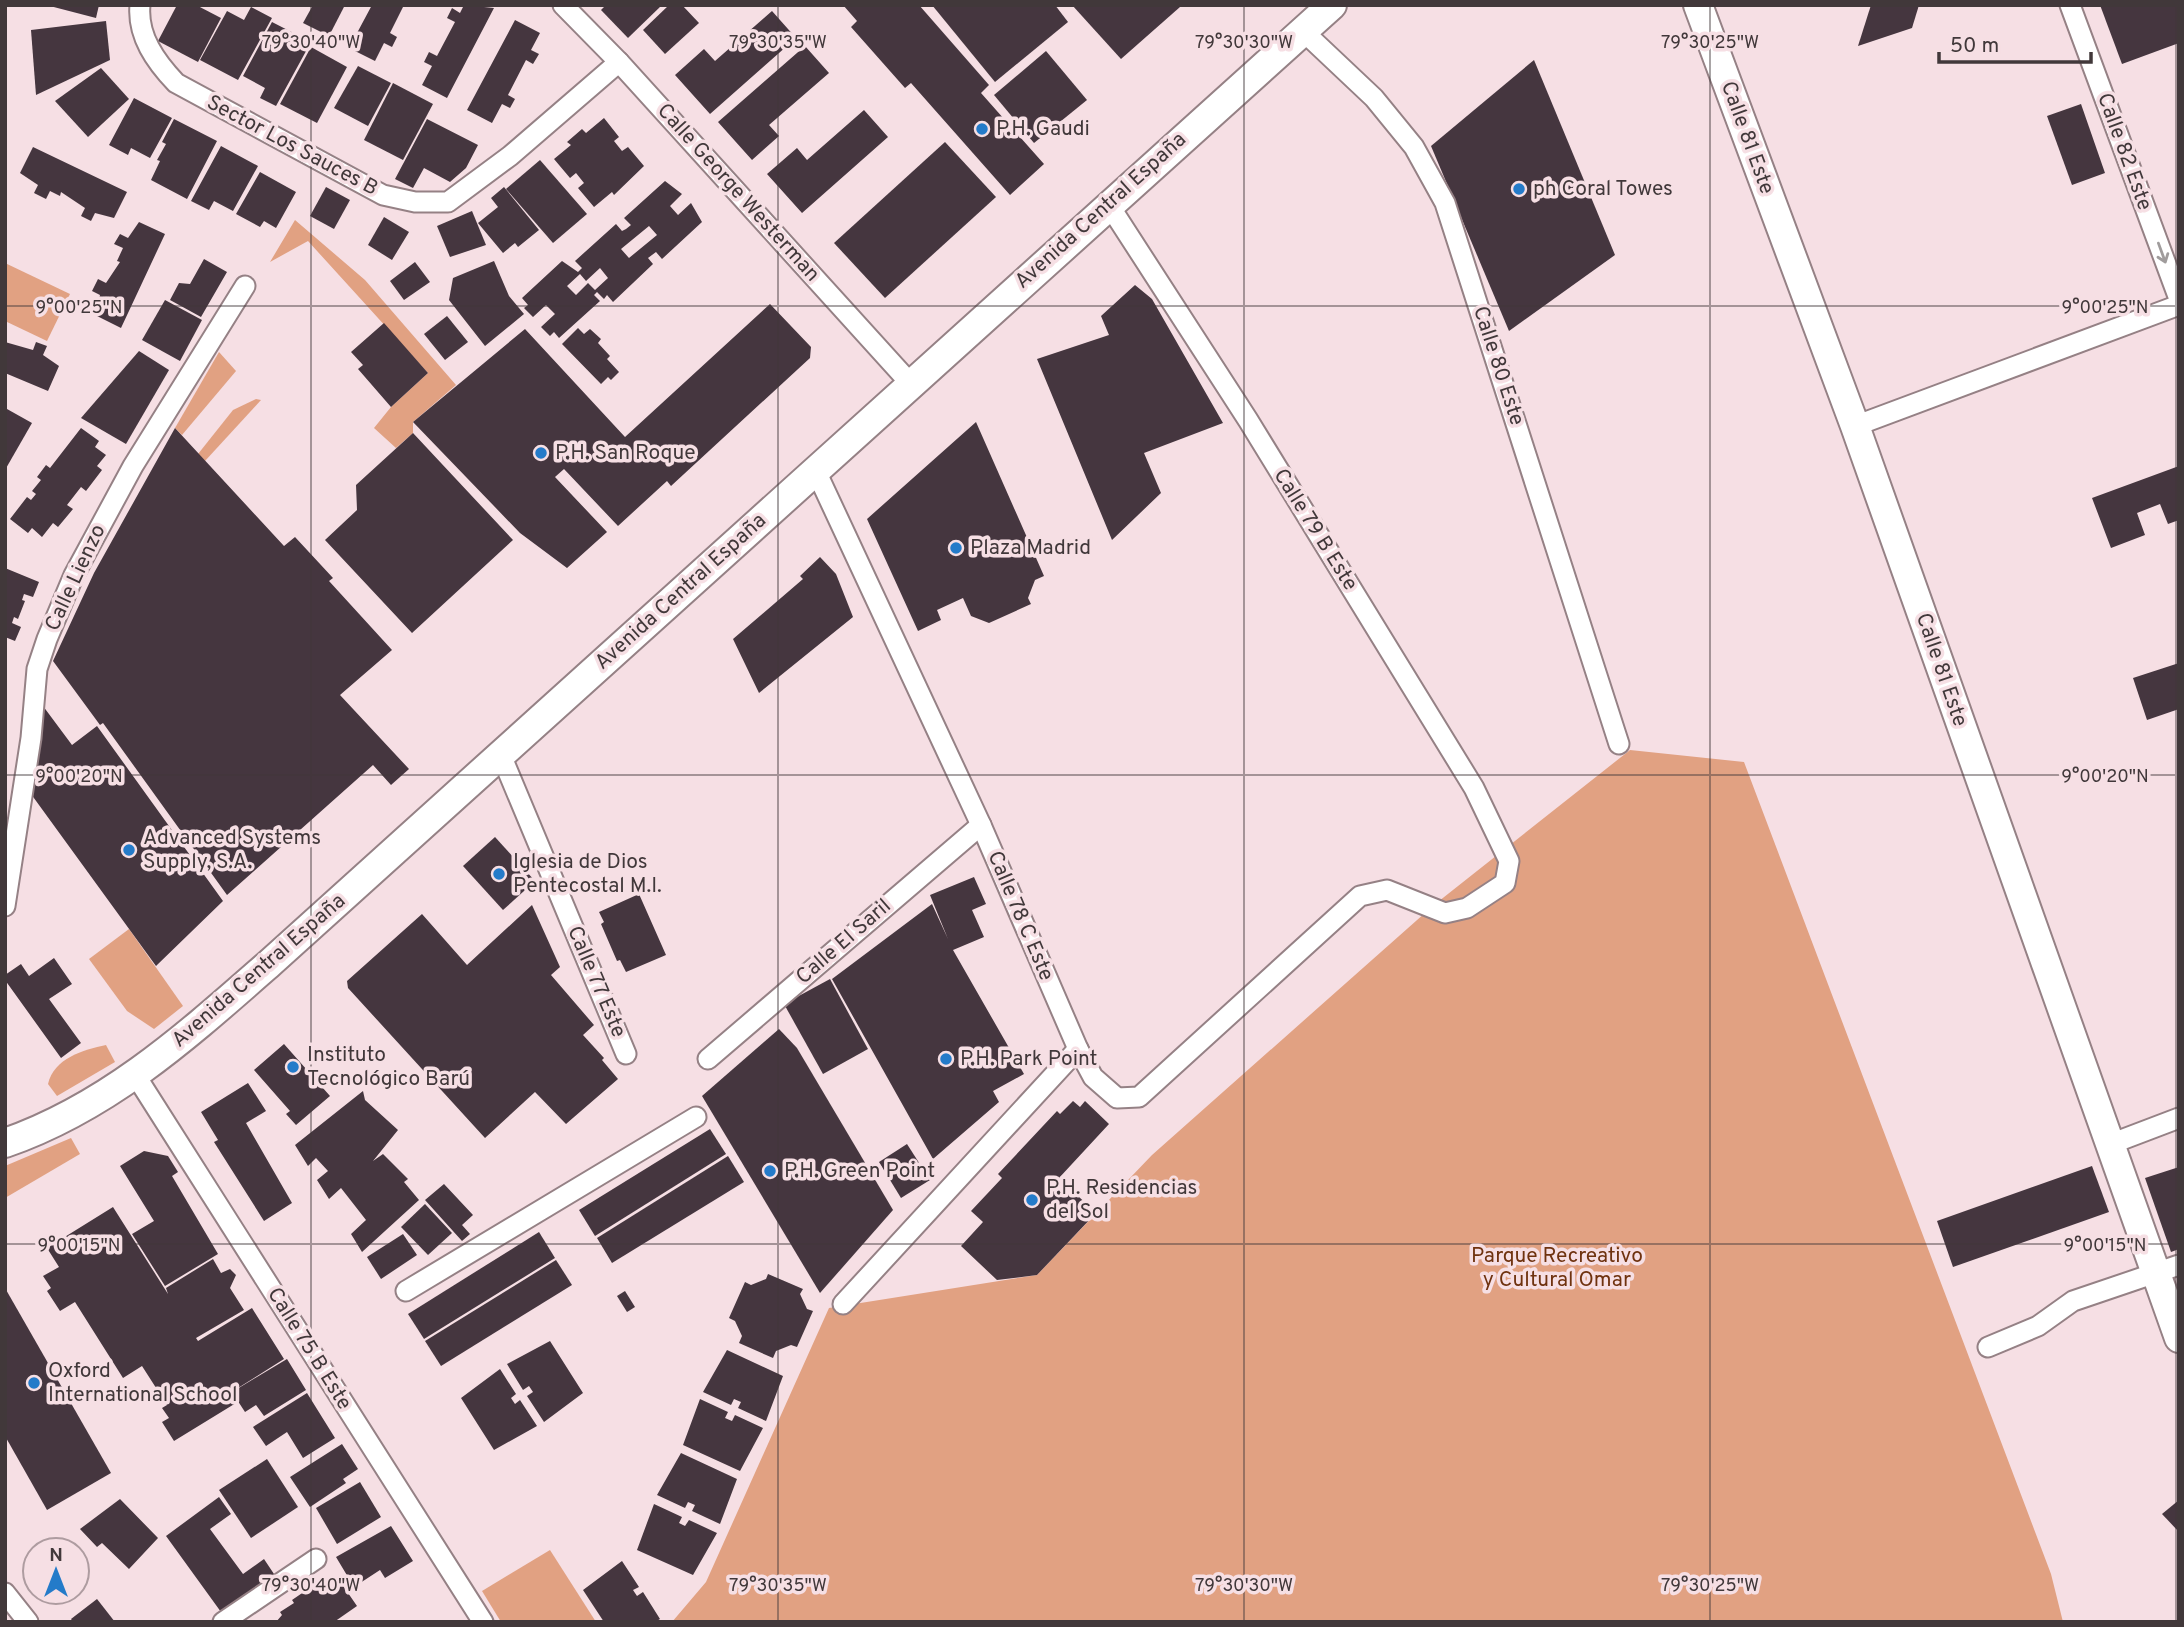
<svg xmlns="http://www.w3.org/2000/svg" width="2184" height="1627" font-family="Overpass,sans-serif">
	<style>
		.green { fill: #e1a182 }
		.building { fill: #45363f; fill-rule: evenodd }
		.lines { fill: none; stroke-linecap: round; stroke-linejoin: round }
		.street-casing { stroke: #958185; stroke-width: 23 }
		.secondary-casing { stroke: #958185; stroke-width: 32 }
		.street { stroke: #fff; stroke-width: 19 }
		.secondary { stroke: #fff; stroke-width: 28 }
		.oneway { stroke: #a09c9c }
		.ticks { fill: none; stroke: #41383a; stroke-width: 2; stroke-opacity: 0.45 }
		.poi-dot { fill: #247bc9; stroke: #f6dfe4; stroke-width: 2.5 }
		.labels { text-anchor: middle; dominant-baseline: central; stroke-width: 7; stroke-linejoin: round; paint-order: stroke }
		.poi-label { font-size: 21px; fill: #41383a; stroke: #f6dfe4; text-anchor: start }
		.street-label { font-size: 21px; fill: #41383a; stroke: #f6dfe4 }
		.park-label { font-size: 21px; fill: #6f320f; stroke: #f6dfe4 }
		.ticks-label { font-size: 18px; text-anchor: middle; fill: #41383a; stroke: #f6dfe4; stroke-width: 7; stroke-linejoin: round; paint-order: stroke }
	</style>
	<rect width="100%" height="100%" fill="#f6dfe4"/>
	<g class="green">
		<polygon points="295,220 365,280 456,385 413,422 413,433 396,448 374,428 391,407 428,373 308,241 270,262"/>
		<polygon points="5,263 70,294 47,341 5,321"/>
		<polygon points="219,352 236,371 182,435 175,428"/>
		<polygon points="256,399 261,400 205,461 198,454 233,410"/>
		<polygon points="1630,750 1744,762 2051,1574 2063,1622 672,1622 706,1582 829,1308 1037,1275 1152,1155 1434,905"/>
		<polygon points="129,929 183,1006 154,1029 127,1011 89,959"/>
		<path d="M106 1045 115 1062 57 1096 48 1084C54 1058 83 1050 106 1045Z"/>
		<polygon points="71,1138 80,1154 5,1198 5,1166"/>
		<polygon points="550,1550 596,1622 501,1622 482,1591"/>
	</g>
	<g class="building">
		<polygon points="46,5 99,5 96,18"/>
		<polygon points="177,5 196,5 221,18 198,62 158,41"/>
		<polygon points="313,5 345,5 329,36 303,23"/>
		<polygon points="372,5 404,5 390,33 397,37 392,47 384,43 375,61 349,48"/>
		<polygon points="464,5 494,8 447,98 422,85 432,66 424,62 429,52 437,56 455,22 447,18 452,8 460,13"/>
		<polygon points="606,5 662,5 628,38 601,10"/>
		<polygon points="669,5 682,5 699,23 665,54 643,30"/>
		<polygon points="843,5 919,5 989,85 981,93 1044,164 1010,195 911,83 905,88 851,27 857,21"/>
		<polygon points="932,5 1055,5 1068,22 995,82"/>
		<polygon points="1072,5 1178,5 1180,7 1121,59"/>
		<polygon points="1871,5 1919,5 1912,28 1858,46"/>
		<polygon points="2100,5 2179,5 2179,43 2122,64"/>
		<polygon points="251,7 272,18 238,80 200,60 227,11 244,20"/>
		<polygon points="772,11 796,38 710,114 675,75 704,49 715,61"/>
		<polygon points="515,20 540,33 531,50 539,54 533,64 526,60 508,95 515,99 510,108 502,104 492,123 467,110"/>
		<polygon points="106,21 110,60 36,95 31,30"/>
		<polygon points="272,22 311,42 276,106 260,98 265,88 243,76"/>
		<polygon points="805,46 829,73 769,125 779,136 752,160 718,122"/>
		<polygon points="311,47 347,67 317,123 280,104"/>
		<polygon points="1046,51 1087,100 1034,143 994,95"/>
		<polygon points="1534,60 1615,255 1509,331 1431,146"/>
		<polygon points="358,66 391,83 368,126 334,108"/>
		<polygon points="101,68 129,99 88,137 55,101"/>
		<polygon points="393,83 433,104 403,160 364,140"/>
		<polygon points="134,98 172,118 150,158 131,148 128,155 109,145"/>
		<polygon points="2081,104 2105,173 2072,185 2047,116"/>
		<polygon points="864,110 888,137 802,213 767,174 797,148 807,160"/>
		<polygon points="604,118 619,137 614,141 622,151 628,147 644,166 614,195 612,192 594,207 578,188 584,183 576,173 570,178 554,159 571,145 567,142 582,129 586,133"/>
		<polygon points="174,119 217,141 187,199 151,180 160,161 157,160 166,144 162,142"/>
		<polygon points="427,119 478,145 466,168 450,182 424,168 413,188 395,179"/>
		<polygon points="945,142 996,197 885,298 834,243"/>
		<polygon points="221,146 258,166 233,211 214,201 209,210 191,201"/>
		<polygon points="33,147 127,192 114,218 95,213 91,221 81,216 85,208 61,192 60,196 50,191 46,199 34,193 38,185 20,173"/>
		<polygon points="540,160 587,214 553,243 506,189"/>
		<polygon points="260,172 296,192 276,228 264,221 260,227 236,214"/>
		<path d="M665 181 682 194 670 206 678 215 691 203 702 222 662 259 656 252 648 258 653 264 613 302 607 295 604 299 597 292 594 295 600 301 559 338 554 332 550 336 541 327 555 314 546 305 533 317 524 308 528 305 522 298 562 261 578 272 582 268 575 261 616 224 622 231 626 229 631 225 624 218ZM649 226 657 235 629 258 621 249ZM600 268 608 278 595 290 588 283 576 295 567 286 580 274 586 281Z"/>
		<polygon points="326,187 350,200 334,229 310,216"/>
		<polygon points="504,187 539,230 518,247 515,243 503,253 478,223 498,207 491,198"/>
		<polygon points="472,211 486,245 450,257 437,226"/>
		<polygon points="384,217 409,232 392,260 368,245"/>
		<polygon points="139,222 165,234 121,328 95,315 100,295 92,291 98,279 106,283 120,262 117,261 123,248 114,244 120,234 128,238"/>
		<polygon points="204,259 227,272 201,317 170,300 179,283 190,284"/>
		<polygon points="494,261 509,296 524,314 485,346 449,300 453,278"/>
		<polygon points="415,262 430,282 404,300 390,281"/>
		<polygon points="1135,285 1152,299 1223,423 1144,453 1161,493 1112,540 1037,359 1109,335 1101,316"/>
		<polygon points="165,300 202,320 180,361 142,340"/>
		<polygon points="770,304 811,347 810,358 671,486 667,481 618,526 564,469 555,477 607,532 567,568 520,533 413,422 525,329 625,437"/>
		<polygon points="447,316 468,342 445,360 424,334"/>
		<polygon points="384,323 428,373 391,407 358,369 363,365 351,352"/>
		<polygon points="578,328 584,334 590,329 601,339 598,343 610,356 607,359 619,372 611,380 608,377 601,384 562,344"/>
		<polygon points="5,342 33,350 36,342 47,346 43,355 59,366 48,391 5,373"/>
		<polygon points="139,351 169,370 126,444 81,418"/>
		<polygon points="7,409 32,423 5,470 5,412"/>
		<polygon points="976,422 1044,576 1035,580 1028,598 1031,604 989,623 971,616 963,598 937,610 941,620 918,631 867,519"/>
		<polygon points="81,428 99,441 95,447 106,455 97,466 102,470 86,491 81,487 67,505 73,509 58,527 53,523 42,537 32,528 28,533 10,519 27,497 31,500 36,494 32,491 41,480 37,477 46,465 50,468"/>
		<polygon points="175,428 284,546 295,537 333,578 329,581 392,650 340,695 409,769 391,785 373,765 227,895 103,723 100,725 53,661 94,573"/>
		<polygon points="413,433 513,540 412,633 325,540 357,510 356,485"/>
		<polygon points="2179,466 2179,520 2168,524 2160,504 2137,513 2145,535 2111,548 2092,498"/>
		<polygon points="820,557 836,574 853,617 759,693 733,639 803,579 800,576"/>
		<polygon points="5,568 39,582 33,597 24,594 22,600 25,601 18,619 14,617 12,623 21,627 15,641 5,637"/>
		<polygon points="2179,663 2179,709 2147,720 2133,678"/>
		<polygon points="43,706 72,745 97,726 223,901 156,966 31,794"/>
		<polygon points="495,837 535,881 503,910 463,866"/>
		<polygon points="974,877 986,904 972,910 984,937 953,950 1024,1074 993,1091 999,1102 933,1159 832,979 932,904 948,939 930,895"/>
		<polygon points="639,894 666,955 626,972 620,960 617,961 601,924 604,922 599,912"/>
		<polygon points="532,905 560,967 551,975 594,1025 583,1035 604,1058 602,1060 618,1079 566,1124 535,1092 485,1138 348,988 347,981 422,914 467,965"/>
		<polygon points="54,958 72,984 49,999 81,1043 61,1058 5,980 5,975 21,964 29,976"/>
		<polygon points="830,979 868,1049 823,1074 784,1004"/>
		<polygon points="779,1029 797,1048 893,1210 820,1293 702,1096"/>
		<polygon points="284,1044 330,1096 296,1125 286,1114 290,1111 254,1070"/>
		<polygon points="248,1083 266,1111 246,1123 292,1203 264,1221 214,1142 218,1140 201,1112"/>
		<polygon points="363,1091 365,1100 398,1130 373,1161 383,1154 408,1179 404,1182 419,1200 362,1252 351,1234 366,1220 341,1188 329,1199 317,1180 328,1171 316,1158 308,1166 295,1145"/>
		<polygon points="1073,1101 1080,1107 1085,1101 1109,1124 1059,1178 1096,1213 1037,1275 997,1280 961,1246 983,1222 971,1211 1002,1178 998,1174 1057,1111 1060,1114"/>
		<polygon points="710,1129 726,1154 595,1236 579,1210"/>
		<polygon points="907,1144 930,1180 901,1198 879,1162"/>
		<polygon points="144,1151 168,1156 178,1172 172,1176 218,1254 165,1286 132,1234 154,1221 120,1166"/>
		<polygon points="728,1156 744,1182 612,1263 597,1238"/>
		<polygon points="2092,1166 2109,1212 1953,1267 1937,1221"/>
		<polygon points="2179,1167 2179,1249 2171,1252 2145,1178"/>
		<polygon points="444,1184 473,1215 462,1225 470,1234 462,1241 425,1200"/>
		<polygon points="425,1204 452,1233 428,1255 401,1227"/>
		<polygon points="113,1207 168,1294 166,1288 213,1259 221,1273 230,1269 236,1275 230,1288 244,1310 196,1338 198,1341 252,1308 284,1359 230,1393 236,1403 174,1441 162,1422 169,1418 162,1408 167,1405 142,1366 123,1378 75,1302 60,1311 47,1291 51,1288 43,1276 59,1267 47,1248"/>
		<polygon points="539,1232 555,1258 424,1339 408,1314"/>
		<polygon points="403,1234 417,1255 381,1279 367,1257"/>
		<polygon points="556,1260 572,1285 441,1366 425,1341"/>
		<polygon points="768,1274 803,1289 800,1294 807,1309 813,1311 797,1347 791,1345 776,1351 773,1358 739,1343 742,1336 735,1321 729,1318 745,1282 751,1285 766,1279"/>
		<polygon points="5,1288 111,1473 47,1510 5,1436"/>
		<polygon points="625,1291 635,1307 627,1312 617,1296"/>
		<polygon points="550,1341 583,1393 544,1422 527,1396 533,1392 529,1386 523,1390 507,1364"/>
		<polygon points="727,1350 783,1376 766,1421 738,1408 741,1402 734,1399 731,1405 703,1392"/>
		<polygon points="287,1359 306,1390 264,1416 256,1405 245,1412 232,1392"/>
		<polygon points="500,1369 516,1394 511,1398 515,1404 520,1400 537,1426 494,1450 461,1398"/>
		<polygon points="307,1393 335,1438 303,1458 287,1432 266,1446 253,1427"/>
		<polygon points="700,1399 728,1412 725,1418 732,1421 735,1415 763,1428 740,1471 683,1445"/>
		<polygon points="342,1444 358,1469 343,1479 346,1483 310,1507 290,1477"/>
		<polygon points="681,1453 737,1479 720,1524 692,1511 695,1505 688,1502 685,1508 657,1495"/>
		<polygon points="267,1459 298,1507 251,1538 219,1490"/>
		<polygon points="360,1482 381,1517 337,1544 316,1508"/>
		<polygon points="219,1497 231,1514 210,1529 243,1574 264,1559 274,1574 221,1612 166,1536"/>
		<polygon points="120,1499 158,1538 129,1569 102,1543 97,1547 80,1529"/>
		<polygon points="2179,1500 2179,1532 2162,1514"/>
		<polygon points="654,1504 682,1517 679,1523 685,1526 689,1520 717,1533 693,1575 637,1550"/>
		<polygon points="391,1526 413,1561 385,1578 380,1570 354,1587 336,1557"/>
		<polygon points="622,1561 639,1587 633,1590 637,1596 643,1592 660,1619 655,1622 604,1622 583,1590"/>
		<polygon points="337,1577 357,1606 334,1622 276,1622 282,1615 280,1612 294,1603 292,1600 311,1587 313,1589"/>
		<polygon points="97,1599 115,1622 73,1622 71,1619"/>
	</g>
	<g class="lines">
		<defs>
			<g id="street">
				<path d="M140 5C137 36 156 62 176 83L383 195 415 202H448L510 156 619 62"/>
				<polyline points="563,5 619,62 910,383"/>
				<polyline points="2070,5 2179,299"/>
				<polyline points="1303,31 1374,98 1414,147 1445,203 1619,744"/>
				<polyline points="1855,426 2179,305"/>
				<polyline points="815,469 981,825 1078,1049 1093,1077 1117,1098 1139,1097 1360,896 1387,890 1445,913 1467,908 1505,883 1509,861 1474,788 1248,420 1109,205"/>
				<polyline points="501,755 626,1054"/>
				<polyline points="5,906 31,738 37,669 47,639 74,575 133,466 245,286"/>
				<polyline points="708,1059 981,825"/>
				<polyline points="136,1076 483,1622"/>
				<polyline points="2108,1145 2179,1118"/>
				<polyline points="406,1291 696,1117"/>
				<polyline points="843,1304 1078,1049"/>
				<polyline points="1988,1347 2038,1326 2073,1301 2179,1265"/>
				<polyline points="5,1593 28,1622"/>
				<polyline points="223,1622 316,1559"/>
			</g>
			<g id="secondary">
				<polyline points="1698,5 1855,426 2179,1338"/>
				<path d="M5 1143C109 1107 189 1034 270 963L1332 5"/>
			</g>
		</defs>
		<use href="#street" class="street-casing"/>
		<use href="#secondary" class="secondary-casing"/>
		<use href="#street" class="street"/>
		<use href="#secondary" class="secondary"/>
	</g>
	<defs><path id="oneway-shaft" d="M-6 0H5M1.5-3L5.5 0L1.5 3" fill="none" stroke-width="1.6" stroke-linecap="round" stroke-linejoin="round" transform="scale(1.75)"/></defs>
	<use class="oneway" href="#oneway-shaft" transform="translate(2162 253) rotate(70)"/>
	<path class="ticks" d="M311 5V1622M778 5V1622M1244 5V1622M1710 5V1622M2176 5V1622M5 306H2179M5 775H2179M5 1244H2179"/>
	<g class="poi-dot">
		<circle cx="982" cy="129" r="7"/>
		<circle cx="1519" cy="189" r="7"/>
		<circle cx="541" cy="453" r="7"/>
		<circle cx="956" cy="548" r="7"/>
		<circle cx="129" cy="850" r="7"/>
		<circle cx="499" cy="874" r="7"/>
		<circle cx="946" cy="1059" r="7"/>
		<circle cx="293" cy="1067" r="7"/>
		<circle cx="770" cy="1171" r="7"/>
		<circle cx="1032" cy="1200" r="7"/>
		<circle cx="34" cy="1383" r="7"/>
	</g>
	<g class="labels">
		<g class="poi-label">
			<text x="996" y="129">P.H. Gaudi</text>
			<text x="1533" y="189">ph Coral Towes</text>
			<text x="555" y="453">P.H. San Roque</text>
			<text x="970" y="548">Plaza Madrid</text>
			<text x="143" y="838">Advanced Systems<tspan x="143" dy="24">Supply, S.A.</tspan></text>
			<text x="513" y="862">Iglesia de Dios<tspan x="513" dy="24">Pentecostal M.I.</tspan></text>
			<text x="307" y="1055">Instituto<tspan x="307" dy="24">Tecnológico Barú</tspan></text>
			<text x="960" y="1059">P.H. Park Point</text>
			<text x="784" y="1171">P.H. Green Point</text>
			<text x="1046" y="1188">P.H. Residencias<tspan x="1046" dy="24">del Sol</tspan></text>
			<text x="48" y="1371">Oxford<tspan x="48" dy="24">International School</tspan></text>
		</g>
		<g class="street-label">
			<text transform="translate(1747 138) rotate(70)">Calle 81 Este</text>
			<text transform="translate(292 146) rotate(28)">Sector Los Sauces B</text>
			<text transform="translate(2124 152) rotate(70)">Calle 82 Este</text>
			<text transform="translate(738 193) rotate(48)">Calle George Westerman</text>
			<text transform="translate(1101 211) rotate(-42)">Avenida Central España</text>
			<text transform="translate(1498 366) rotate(72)">Calle 80 Este</text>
			<text transform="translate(1315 530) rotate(58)">Calle 79 B Este</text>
			<text transform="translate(76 578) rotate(-65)">Calle Lienzo</text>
			<text transform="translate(681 592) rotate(-42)">Avenida Central España</text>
			<text transform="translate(1941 670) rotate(71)">Calle 81 Este</text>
			<text transform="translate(1020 916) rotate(67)">Calle 78 C Este</text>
			<text transform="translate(844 942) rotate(-41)">Calle El Saril</text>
			<text transform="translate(259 971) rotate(-41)">Avenida Central España</text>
			<text transform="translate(596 982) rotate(67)">Calle 77 Este</text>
			<text transform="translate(309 1349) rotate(58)">Calle 75 B Este</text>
		</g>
		<g class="park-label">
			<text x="1557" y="1256">Parque Recreativo<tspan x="1557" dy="24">y Cultural Omar</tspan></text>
		</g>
	</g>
	<g class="ticks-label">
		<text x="311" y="48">79°30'40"W</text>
		<text x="778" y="48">79°30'35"W</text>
		<text x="1244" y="48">79°30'30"W</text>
		<text x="1710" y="48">79°30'25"W</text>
		<text x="79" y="313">9°00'25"N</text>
		<text x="2105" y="313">9°00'25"N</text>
		<text x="79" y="782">9°00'20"N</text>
		<text x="2105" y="782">9°00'20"N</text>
		<text x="79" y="1251">9°00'15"N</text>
		<text x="2105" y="1251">9°00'15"N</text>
		<text x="311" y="1591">79°30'40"W</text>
		<text x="778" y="1591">79°30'35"W</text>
		<text x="1244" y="1591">79°30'30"W</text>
		<text x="1710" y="1591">79°30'25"W</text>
	</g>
	<rect width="2184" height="1627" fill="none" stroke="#41383a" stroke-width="14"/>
	<g transform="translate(56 1571)"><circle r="33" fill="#f6dfe4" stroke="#ae9ca0" stroke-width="2"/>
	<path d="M0-5L12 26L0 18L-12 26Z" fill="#247bc9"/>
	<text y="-10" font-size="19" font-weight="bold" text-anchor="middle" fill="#41383a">N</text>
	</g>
	<path d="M1939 52v10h152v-10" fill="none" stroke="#41383a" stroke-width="3.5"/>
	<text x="1950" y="52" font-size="21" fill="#41383a" stroke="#f6dfe4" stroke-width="5" paint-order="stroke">50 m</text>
</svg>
